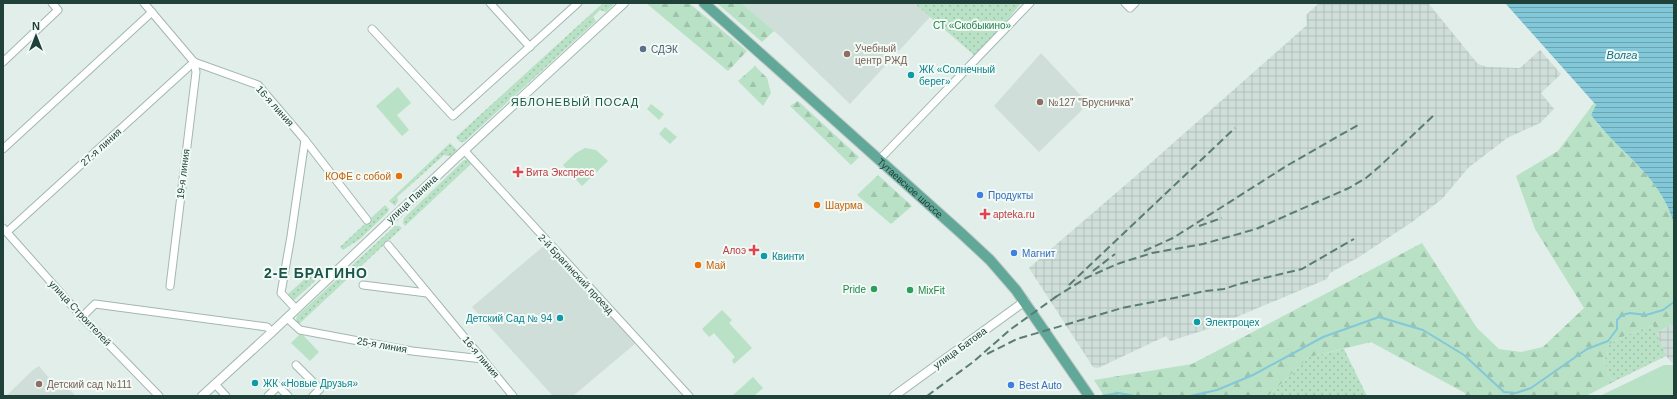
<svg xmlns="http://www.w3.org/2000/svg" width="1677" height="399" font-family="Arial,sans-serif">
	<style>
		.built { fill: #cfded8 }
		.industrial { fill: url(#industrial-grid) }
		.grass { fill: url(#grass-dots) }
		.forest { fill: url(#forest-firs) }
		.park { fill: #b8e1c5 }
		.water { fill: url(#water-rules) }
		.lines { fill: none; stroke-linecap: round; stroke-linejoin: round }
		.stream { stroke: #83c8d9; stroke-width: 2 }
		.minor-casing { stroke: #a3b7b1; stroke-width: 9 }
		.tertiary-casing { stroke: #a3b7b1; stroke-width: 10 }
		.primary-casing { stroke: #c0cac8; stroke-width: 12 }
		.minor { stroke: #fff; stroke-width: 7 }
		.tertiary { stroke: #fff; stroke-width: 8 }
		.primary { stroke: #61a899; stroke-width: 10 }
		.rail { stroke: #5a7c74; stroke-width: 2; stroke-dasharray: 8 4; stroke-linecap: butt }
		.service-dot { fill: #5c6f8a; stroke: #f2faf6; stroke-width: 1.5 }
		.education-dot { fill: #8d6e63; stroke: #f2faf6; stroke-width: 1.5 }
		.culture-dot { fill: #0f9aa8; stroke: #f2faf6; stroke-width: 1.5 }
		.health-dot { fill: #e0444e; stroke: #f2faf6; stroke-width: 1.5 }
		.food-dot { fill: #e8710a; stroke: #f2faf6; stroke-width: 1.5 }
		.shop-dot { fill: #3f7fe0; stroke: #f2faf6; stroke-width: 1.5 }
		.leisure-dot { fill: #2e9e5b; stroke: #f2faf6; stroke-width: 1.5 }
		.labels { text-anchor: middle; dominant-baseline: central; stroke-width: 4; stroke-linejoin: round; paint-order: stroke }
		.park-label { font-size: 10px; fill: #257c4a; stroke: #f2faf6 }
		.education-label { font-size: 10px; fill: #785e54; stroke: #f2faf6; text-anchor: start }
		.service-label { font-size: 10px; fill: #4e5e75; stroke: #f2faf6; text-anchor: start }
		.culture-label { font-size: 10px; fill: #0d838f; stroke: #f2faf6; text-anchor: start }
		.street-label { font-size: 10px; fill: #1f4139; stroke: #f2faf6 }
		.health-label { font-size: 10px; fill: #be3a42; stroke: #f2faf6; text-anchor: start }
		.food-label { font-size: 10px; fill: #c56008; stroke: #f2faf6; text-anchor: start }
		.shop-label { font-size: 10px; fill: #366cbe; stroke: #f2faf6; text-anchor: start }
		.leisure-label { font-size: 10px; fill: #27864d; stroke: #f2faf6; text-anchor: end }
		.water-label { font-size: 11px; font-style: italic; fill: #126c84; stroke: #f2faf6 }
		.neighbourhood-label { font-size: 11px; letter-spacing: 1px; fill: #195549; stroke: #f2faf6 }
		.district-label { font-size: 14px; font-weight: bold; letter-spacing: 1px; fill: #195549; stroke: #f2faf6 }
	</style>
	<defs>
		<pattern id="industrial-grid" width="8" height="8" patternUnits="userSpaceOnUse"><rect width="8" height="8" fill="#cfded8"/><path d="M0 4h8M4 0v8" fill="none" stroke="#b1c0ba"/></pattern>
		<pattern id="grass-dots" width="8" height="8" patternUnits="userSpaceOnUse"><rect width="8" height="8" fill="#b8e1c5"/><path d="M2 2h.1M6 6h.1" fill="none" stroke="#9ec2aa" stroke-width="1.8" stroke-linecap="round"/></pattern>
		<pattern id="forest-firs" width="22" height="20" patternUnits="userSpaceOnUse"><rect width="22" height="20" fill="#b8e1c5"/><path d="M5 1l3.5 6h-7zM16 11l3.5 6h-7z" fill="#9ec2aa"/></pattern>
		<pattern id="water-rules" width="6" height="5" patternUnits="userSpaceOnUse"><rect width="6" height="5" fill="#83c8d9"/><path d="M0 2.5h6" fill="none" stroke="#6ba4b1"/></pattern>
	</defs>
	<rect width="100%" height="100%" fill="#e1eee9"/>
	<g class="built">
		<polygon points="741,3 914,3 930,17 850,104 782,38"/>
		<polygon points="1041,53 1083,98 1082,110 1039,152 994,106"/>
		<polygon points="546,244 636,343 573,396 553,396 472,307"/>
		<polygon points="39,366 49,378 71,391 76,396 6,396 33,370"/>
	</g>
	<g class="industrial">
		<polygon points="1319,3 1428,3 1478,64 1487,67 1520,68 1540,50 1561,74 1541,93 1554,109 1540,123 1507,138 1468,168 1442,199 1412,222 1359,257 1330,273 1327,279 1208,329 1170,341 1166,336 1098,368 1093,367 1029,268 1145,168 1307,25 1306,15"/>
		<polygon points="1674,323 1674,365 1666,356 1656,333"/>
	</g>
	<g class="grass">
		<polygon points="603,3 615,3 606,12 600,10 593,17 596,21 464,142 460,142 456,137"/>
		<polygon points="914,3 1021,3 1004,24 974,55"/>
		<polygon points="450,143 458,151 452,157 444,155 397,197 398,201 395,206 389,201"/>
		<polygon points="464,160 468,160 471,164 405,226 403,223 404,218"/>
		<polygon points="385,205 389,209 388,212 360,239 343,250 340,247"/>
		<polygon points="395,226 399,226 402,228 298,325 296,320 297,316"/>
		<polygon points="319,266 323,269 313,283 294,300 291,300 287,295"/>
		<polygon points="1653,325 1666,356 1613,382 1603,359 1608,356 1606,346 1624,336"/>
		<polygon points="1344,349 1367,396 1268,396 1309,357"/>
	</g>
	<g class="forest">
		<polygon points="646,3 689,3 747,51 728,71"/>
		<polygon points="717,3 741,3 774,31 762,42"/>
		<polygon points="755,66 767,78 771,93 763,106 738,81"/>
		<polygon points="798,101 859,157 851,165 790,106"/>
		<polygon points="1594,103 1596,106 1591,115 1599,126 1643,170 1663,195 1673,219 1674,224 1674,323 1656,333 1653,325 1624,336 1606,346 1608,356 1603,359 1613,382 1586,396 1465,396 1465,393 1371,342 1309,357 1268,396 1104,396 1094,380 1192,364 1422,243 1477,328 1499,349 1521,352 1543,347 1584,308 1535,229 1516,176 1558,151"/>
		<polygon points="878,175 912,206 891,224 857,195"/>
	</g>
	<g class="park">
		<polygon points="398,87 411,103 397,115 409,130 402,136 376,106"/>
		<polygon points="651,104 664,114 659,120 647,109"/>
		<polygon points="665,127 677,137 670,144 659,134"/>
		<polygon points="585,148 596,150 608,161 582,186 563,165 576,153"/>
		<polygon points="722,310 732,320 729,323 752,348 734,364 732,360 735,357 714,333 709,337 702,329"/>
		<polygon points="301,333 319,352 310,361 291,343"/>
		<polygon points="1664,365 1674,365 1674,396 1600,396"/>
		<polygon points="753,377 763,388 754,396 732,396"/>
	</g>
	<path class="water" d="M1505 3H1674V224C1661 175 1619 153 1591 115L1596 105Z"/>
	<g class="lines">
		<g class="stream">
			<polyline points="1101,396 1118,393 1135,396"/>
			<polyline points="1190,396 1217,390 1253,375 1323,337 1379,317 1423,330 1464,355 1504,392 1516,393 1531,388 1587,349 1608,341 1617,329 1617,320 1622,315 1630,313 1646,315 1663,310 1674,302"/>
		</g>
		<defs>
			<g id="minor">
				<polyline points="144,3 194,62 258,85 305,140 367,220"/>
				<polyline points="490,3 530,47"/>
				<polyline points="1125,3 1130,8 1135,3"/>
				<polyline points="372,29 453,116 578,3"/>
				<polyline points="3,62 58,10 52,3"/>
				<polyline points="3,149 152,12"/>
				<polyline points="464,150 689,396"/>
				<polyline points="879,160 1030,3"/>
				<polyline points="3,228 82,317 159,396"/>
				<polyline points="7,232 194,62"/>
				<polyline points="388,245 513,396"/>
				<polyline points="363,285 427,293"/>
				<polyline points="170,286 196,72 194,62"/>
				<polyline points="296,309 281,293 291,236 305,140"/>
				<polyline points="82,317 95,304 267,327 272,332"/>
				<polyline points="287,318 300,330 412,351 483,359"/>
				<polyline points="296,365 320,389 313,396"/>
				<polyline points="215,384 226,396"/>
				<polyline points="268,396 278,386 288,396"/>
			</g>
			<g id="tertiary">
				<polyline points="202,396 272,332 456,158 624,3"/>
				<polyline points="894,396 1025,301"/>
			</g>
			<g id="primary">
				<path id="s1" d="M704 3 961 233 990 260 1016 290 1089 396"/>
			</g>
		</defs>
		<use href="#minor" class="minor-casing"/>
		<use href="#tertiary" class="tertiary-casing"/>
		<use href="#primary" class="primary-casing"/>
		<use href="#minor" class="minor"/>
		<use href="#tertiary" class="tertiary"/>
		<use href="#primary" class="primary"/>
		<g class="rail">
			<polyline points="1199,226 1222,218"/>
			<polyline points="1144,251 1173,238 1288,165 1358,125"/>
			<polyline points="1093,271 1115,254"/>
			<polyline points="1069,285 1235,128"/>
			<polyline points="1054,298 1086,278 1117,264 1152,253 1203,244 1256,229 1349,188 1366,178 1380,166 1435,114"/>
			<polyline points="987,354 1017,339 1122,308 1179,297 1205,291 1224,289 1239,284 1302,269 1354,239"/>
			<polyline points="927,396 973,362 1011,329 1057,296"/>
		</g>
	</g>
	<circle class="service-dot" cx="643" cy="49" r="4"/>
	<g class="education-dot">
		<circle cx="847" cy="54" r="4"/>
		<circle cx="1040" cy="102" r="4"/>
		<circle cx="39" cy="384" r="4"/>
	</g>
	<g class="culture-dot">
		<circle cx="911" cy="75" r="4"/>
		<circle cx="764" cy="256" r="4"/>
		<circle cx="560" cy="318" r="4"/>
		<circle cx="1197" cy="322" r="4"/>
		<circle cx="255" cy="383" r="4"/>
	</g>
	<g class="health-dot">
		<path d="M516 166h4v4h4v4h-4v4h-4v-4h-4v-4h4z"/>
		<path d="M983 208h4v4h4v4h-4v4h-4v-4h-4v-4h4z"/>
		<path d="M752 244h4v4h4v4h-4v4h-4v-4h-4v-4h4z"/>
	</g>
	<g class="food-dot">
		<circle cx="399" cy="176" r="4"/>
		<circle cx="817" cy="205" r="4"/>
		<circle cx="698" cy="265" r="4"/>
	</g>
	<g class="shop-dot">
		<circle cx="980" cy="195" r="4"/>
		<circle cx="1014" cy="253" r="4"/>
		<circle cx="1011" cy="385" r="4"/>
	</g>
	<g class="leisure-dot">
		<circle cx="874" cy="289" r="4"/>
		<circle cx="910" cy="290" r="4"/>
	</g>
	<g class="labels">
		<g class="park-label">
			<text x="972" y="25">СТ «Скобыкино»</text>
		</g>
		<g class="education-label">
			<text x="855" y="48">Учебный<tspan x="855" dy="12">центр РЖД</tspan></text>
			<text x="1048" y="102">№127 "Брусничка"</text>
			<text x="47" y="384">Детский сад №111</text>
		</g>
		<g class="service-label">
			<text x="651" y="49">СДЭК</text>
		</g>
		<g class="culture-label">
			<text x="919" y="69">ЖК «Солнечный<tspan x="919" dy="12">берег»</tspan></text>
			<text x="772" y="256">Квинти</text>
			<text x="552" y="318" text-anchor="end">Детский Сад № 94</text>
			<text x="1205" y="322">Электроцех</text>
			<text x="263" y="383">ЖК «Новые Друзья»</text>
		</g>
		<g class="street-label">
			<text transform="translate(275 106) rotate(48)">16-я линия</text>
			<text transform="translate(101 147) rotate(-42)">27-я линия</text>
			<text transform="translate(183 174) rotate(-83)">19-я линия</text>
			<text stroke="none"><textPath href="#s1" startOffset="277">Тутаевское шоссе</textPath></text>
			<text transform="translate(412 199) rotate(-43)">улица Панина</text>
			<text transform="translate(576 274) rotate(47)">2-й Брагинский проезд</text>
			<text transform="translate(80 313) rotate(47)">улица Строителей</text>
			<text transform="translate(382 345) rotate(10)">25-я линия</text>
			<text transform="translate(960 348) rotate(-36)">улица Батова</text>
			<text transform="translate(481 357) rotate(50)">16-я линия</text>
		</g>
		<g class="health-label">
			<text x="526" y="172">Вита Экспресс</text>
			<text x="993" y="214">apteka.ru</text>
			<text x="746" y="250" text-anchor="end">Алоэ</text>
		</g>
		<g class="food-label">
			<text x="391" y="176" text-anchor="end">КОФЕ с собой</text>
			<text x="825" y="205">Шаурма</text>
			<text x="706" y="265">Май</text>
		</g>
		<g class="shop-label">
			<text x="988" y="195">Продукты</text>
			<text x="1022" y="253">Магнит</text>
			<text x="1019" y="385">Best Auto</text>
		</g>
		<g class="leisure-label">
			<text x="866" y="289">Pride</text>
			<text x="918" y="290" text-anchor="start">MixFit</text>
		</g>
		<g class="water-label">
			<text x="1622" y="55">Волга</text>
		</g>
		<g class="neighbourhood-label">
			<text x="575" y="102">ЯБЛОНЕВЫЙ ПОСАД</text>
		</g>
		<g class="district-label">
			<text x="316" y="273">2-Е БРАГИНО</text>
		</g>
	</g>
	<rect width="1677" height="399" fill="none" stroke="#1f4139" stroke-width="8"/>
	<g transform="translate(36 36)" stroke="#f2faf6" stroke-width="3" paint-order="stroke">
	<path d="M0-3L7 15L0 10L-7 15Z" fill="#1f4139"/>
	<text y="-6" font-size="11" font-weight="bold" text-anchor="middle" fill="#1f4139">N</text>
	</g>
</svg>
